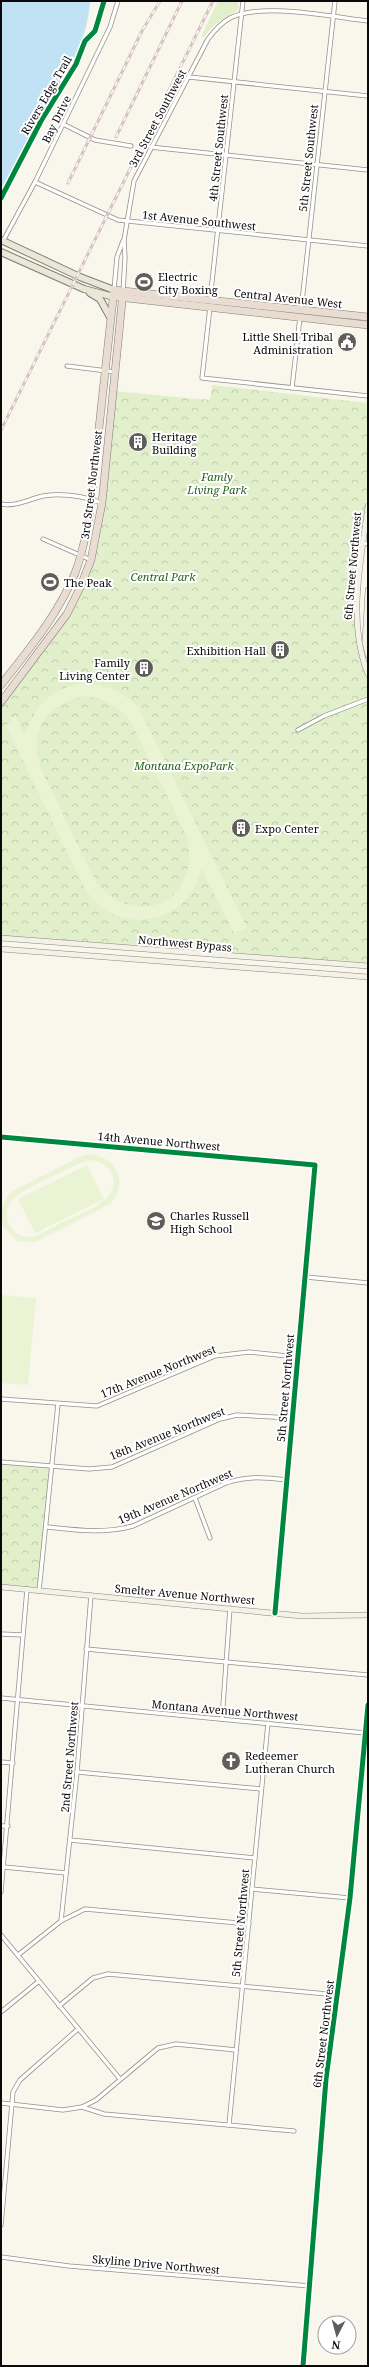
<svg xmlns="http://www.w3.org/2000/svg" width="369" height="2367" font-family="'Noto Serif',serif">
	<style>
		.grass { fill: #e1efcb }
		.park { fill: url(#park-crowns) }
		.pitch { fill: #ebf3d5; fill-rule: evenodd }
		.water { fill: #c1e2f4 }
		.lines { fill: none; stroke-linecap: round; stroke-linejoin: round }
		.street-casing { stroke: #92908c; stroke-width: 5 }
		.secondary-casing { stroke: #888782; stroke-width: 6 }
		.primary-casing { stroke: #7f7e79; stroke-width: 8 }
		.highway-casing { stroke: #7f7e79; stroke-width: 8 }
		.street { stroke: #fefefc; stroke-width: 3.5 }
		.secondary { stroke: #f4f2e6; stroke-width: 5 }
		.primary { stroke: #ebe7d6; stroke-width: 6 }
		.highway { stroke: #e9ddd2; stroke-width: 7 }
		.rail-casing { stroke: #d6c3c2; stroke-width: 3 }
		.rail { stroke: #fff; stroke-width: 1.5; stroke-dasharray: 4.5; stroke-linecap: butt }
		.cycleway-casing { stroke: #fff; stroke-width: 8 }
		.cycleway { stroke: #00873e; stroke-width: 5 }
		.labels { text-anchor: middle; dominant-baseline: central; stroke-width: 4; stroke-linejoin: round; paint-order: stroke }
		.street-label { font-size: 11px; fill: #0a0a0a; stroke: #fff }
		.poi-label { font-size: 11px; fill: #0a0a0a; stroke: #fff; text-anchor: start }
		.park-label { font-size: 11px; font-style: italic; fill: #276219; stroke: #fff }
	</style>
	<defs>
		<pattern id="park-crowns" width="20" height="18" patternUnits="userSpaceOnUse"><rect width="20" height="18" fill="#e1efcb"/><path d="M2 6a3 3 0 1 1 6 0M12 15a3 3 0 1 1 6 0" fill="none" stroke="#c0ccad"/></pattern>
	</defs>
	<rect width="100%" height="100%" fill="#f9f6ec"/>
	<path class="grass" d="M218 1H238V10C223 19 215 22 204 37H201Z"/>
	<g class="park">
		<polygon points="212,385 368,403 368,486 354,620 360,654 368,674 368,966 1,938 1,702 55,632 80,588 99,525 113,391 210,400"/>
		<polygon points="1,1462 53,1466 39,1591 1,1588"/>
	</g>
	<g class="pitch">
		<path d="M83 683C109 685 120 690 139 708L247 928 234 934 202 869C199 875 198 883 194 889 175 921 129 930 100 906 94 901 90 895 85 889L6 726 15 715 25 735C37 702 49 690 83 683ZM88 696C108 700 118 706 131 722L187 837C202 901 137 932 96 882L41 769C29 728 46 702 88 696Z"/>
		<path d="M90 1154C118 1158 129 1183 110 1204L36 1242 17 1241 3 1227 1 1207 11 1192 81 1156ZM90 1160C99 1161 108 1165 112 1174 123 1201 78 1215 60 1223 51 1228 40 1236 29 1237 10 1237 0 1213 13 1199 23 1188 67 1170 83 1162Z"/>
		<polygon points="87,1165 104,1199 35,1233 18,1199"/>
		<polygon points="1,1295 36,1298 28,1385 1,1383"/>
	</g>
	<path class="water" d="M1 1H90C87 48 63 75 42 115 28 140 15 167 1 193Z"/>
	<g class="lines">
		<defs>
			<g id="street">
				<polyline points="189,77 368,96"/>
				<polyline points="63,124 95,140 131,146"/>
				<polyline points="150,147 368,170"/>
				<polyline points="35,182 118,220 368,246"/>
				<polyline points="3,241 35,182 110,27 118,1"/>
				<polyline points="114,290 117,257 123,241"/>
				<path d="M123 292 125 258 124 240 134 181 208 39C214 31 221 23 230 18 262 2 332 17 368 21"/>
				<polyline points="210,300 243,1"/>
				<polyline points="210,307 202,378 368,396"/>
				<polyline points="301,311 335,1"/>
				<polyline points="67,366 115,372"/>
				<polyline points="292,388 300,317"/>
				<path d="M1 504C16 507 29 499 43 496 63 493 83 496 102 503"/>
				<polyline points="43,539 91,560"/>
				<polyline points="364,543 368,544"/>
				<polyline points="298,730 324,716 368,699"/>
				<polyline points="1,1137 315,1165 275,1613"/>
				<polyline points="306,1277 368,1283"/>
				<polyline points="1,1399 97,1406 215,1356 249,1352 297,1357"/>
				<polyline points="1,1462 89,1469 112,1467 220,1419 237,1415 292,1418"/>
				<polyline points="195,1498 210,1538"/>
				<path d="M47 1527C76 1530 104 1534 133 1526L226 1483C247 1476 264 1477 286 1480"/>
				<polyline points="39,1591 58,1404"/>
				<polyline points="1,1634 23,1635"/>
				<polyline points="86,1649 368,1675"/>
				<polyline points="1,1698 365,1733"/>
				<polyline points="222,1719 230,1608"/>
				<polyline points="1,1762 13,1763"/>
				<polyline points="77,1772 261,1789"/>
				<polyline points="1,1826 8,1826"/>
				<polyline points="70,1840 255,1858"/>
				<polyline points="4,1867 66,1873"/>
				<polyline points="252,1889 350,1898"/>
				<polyline points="1,1892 27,1589"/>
				<polyline points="61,1921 77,1772 91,1595"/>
				<polyline points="1,1935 120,2079"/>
				<polyline points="18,1955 61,1921 85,1909 249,1924"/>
				<polyline points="59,2006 93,1978 108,1974 338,1995"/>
				<polyline points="1,2012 38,1982"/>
				<polyline points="1,2103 63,2110 82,2107 96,2100 158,2048 176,2044 236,2050"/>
				<polyline points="82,2107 104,2114 294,2131"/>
				<polyline points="229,2125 268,1723"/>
				<polyline points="1,2225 13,2092 20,2080 78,2029"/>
				<polyline points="1,2257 69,2266 310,2286"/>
				<polyline points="303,2366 326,2079 350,1898 368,1705"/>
			</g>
			<g id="secondary">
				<path d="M368 506C361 561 347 622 368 674"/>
				<polyline points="368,590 365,642 368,655"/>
				<polyline points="1,938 368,966"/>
				<polyline points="1,949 368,977"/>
				<polyline points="1,1587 302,1616 368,1615"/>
			</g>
			<g id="primary">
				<polyline points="1,240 80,277 114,290"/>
				<polyline points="1,252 84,289 114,297"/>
				<polyline points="90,293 100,299 110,317"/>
			</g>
			<g id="highway">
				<polyline points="118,297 368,325"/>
				<path d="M1 685C29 649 58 615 75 573 82 556 85 537 89 520L114 290 368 317"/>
				<polyline points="1,702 67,614 80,588 91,560 102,503 123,292"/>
			</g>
		</defs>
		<use href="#street" class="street-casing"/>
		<use href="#secondary" class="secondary-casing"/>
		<use href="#primary" class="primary-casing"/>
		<use href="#highway" class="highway-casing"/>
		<use href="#street" class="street"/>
		<use href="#secondary" class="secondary"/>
		<use href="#primary" class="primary"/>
		<use href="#highway" class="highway"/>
		<defs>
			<g id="rail">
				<polyline points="116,137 182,1"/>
				<polyline points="68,183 142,31 160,1"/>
				<polyline points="1,430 213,1"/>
			</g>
		</defs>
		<use href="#rail" class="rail-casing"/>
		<use href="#rail" class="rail"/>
		<defs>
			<g id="cycleway">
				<polyline points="1,198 41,121 76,64 85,41 95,31 104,1"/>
				<polyline points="1,1137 315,1165 275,1613"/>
				<polyline points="303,2366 326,2079 350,1898 368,1705"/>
			</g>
		</defs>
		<use href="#cycleway" class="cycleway-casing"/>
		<use href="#cycleway" class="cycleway"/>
	</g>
	<defs>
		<symbol id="stadium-disc" viewBox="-11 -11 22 22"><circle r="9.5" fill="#5e5d59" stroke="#fff"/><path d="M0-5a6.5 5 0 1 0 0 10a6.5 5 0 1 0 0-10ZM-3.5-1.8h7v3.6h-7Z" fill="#fff"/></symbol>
		<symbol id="civic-disc" viewBox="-11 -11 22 22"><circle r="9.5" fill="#5e5d59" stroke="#fff"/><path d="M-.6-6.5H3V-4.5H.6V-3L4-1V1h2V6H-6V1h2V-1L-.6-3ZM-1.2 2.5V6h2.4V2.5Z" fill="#fff"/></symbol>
		<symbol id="building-disc" viewBox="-11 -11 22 22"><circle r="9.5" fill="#5e5d59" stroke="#fff"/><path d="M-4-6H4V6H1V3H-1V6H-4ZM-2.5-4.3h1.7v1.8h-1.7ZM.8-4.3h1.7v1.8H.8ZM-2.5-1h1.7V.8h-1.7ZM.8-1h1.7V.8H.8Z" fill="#fff"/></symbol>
		<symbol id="school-disc" viewBox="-11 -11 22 22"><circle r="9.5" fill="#5e5d59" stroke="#fff"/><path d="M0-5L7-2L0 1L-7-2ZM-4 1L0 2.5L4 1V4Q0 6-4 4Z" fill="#fff"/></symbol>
		<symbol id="church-disc" viewBox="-11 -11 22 22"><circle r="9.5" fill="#5e5d59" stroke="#fff"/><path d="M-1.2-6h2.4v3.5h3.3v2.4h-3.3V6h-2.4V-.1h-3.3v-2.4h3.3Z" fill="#fff"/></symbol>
	</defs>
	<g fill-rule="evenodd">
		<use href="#stadium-disc" x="133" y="271" width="22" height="22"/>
		<use href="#civic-disc" x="336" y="331" width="22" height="22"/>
		<use href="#building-disc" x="127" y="431" width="22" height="22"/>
		<use href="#stadium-disc" x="39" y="571" width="22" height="22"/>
		<use href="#building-disc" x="269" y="639" width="22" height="22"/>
		<use href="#building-disc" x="133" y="657" width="22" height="22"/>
		<use href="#building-disc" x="230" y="817" width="22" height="22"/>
		<use href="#school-disc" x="145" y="1210" width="22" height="22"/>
		<use href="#church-disc" x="220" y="1750" width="22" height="22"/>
	</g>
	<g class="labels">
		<g class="street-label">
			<text transform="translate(46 95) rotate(-60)">Rivers Edge Trail</text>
			<text transform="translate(157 118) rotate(-62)">3rd Street Southwest</text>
			<text transform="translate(56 119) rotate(-64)">Bay Drive</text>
			<text transform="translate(218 148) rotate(-84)">4th Street Southwest</text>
			<text transform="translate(308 158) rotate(-84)">5th Street Southwest</text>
			<text transform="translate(199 220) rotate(6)">1st Avenue Southwest</text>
			<text transform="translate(288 298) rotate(6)">Central Avenue West</text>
			<text transform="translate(91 485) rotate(-83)">3rd Street Northwest</text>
			<text transform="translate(352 566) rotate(-85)">6th Street Northwest</text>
			<text transform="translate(185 943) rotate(5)">Northwest Bypass</text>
			<text transform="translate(159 1141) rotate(5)">14th Avenue Northwest</text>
			<text transform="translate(158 1371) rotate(-22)">17th Avenue Northwest</text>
			<text transform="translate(285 1388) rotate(-85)">5th Street Northwest</text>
			<text transform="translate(167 1433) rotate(-22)">18th Avenue Northwest</text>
			<text transform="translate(175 1496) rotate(-23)">19th Avenue Northwest</text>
			<text transform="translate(185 1594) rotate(5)">Smelter Avenue Northwest</text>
			<text transform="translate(225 1710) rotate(5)">Montana Avenue Northwest</text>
			<text transform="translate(69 1757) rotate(-85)">2nd Street Northwest</text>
			<text transform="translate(240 1923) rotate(-85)">5th Street Northwest</text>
			<text transform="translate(323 2034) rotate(-83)">6th Street Northwest</text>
			<text transform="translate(156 2264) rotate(5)">Skyline Drive Northwest</text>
		</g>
		<g class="poi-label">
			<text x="158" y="276">Electric<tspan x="158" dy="13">City Boxing</tspan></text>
			<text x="333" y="336" text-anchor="end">Little Shell Tribal<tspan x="333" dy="13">Administration</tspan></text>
			<text x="152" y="436">Heritage<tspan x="152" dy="13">Building</tspan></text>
			<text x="64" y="582">The Peak</text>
			<text x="266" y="650" text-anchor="end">Exhibition Hall</text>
			<text x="130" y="662" text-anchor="end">Family<tspan x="130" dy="13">Living Center</tspan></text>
			<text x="255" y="828">Expo Center</text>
			<text x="170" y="1215">Charles Russell<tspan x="170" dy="13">High School</tspan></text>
			<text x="245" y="1755">Redeemer<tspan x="245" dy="13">Lutheran Church</tspan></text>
		</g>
		<g class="park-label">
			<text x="217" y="476">Famly<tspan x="217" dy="13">Living Park</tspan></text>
			<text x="163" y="576">Central Park</text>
			<text x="184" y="765">Montana ExpoPark</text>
		</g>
	</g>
	<rect width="369" height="2367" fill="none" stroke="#0a0a0a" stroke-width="4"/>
	<g transform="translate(337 2335) rotate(186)"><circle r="19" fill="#ffffff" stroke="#9d9d9d"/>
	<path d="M0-3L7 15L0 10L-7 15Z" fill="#5e5d59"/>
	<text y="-6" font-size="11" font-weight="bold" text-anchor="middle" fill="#0a0a0a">N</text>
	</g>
</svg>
